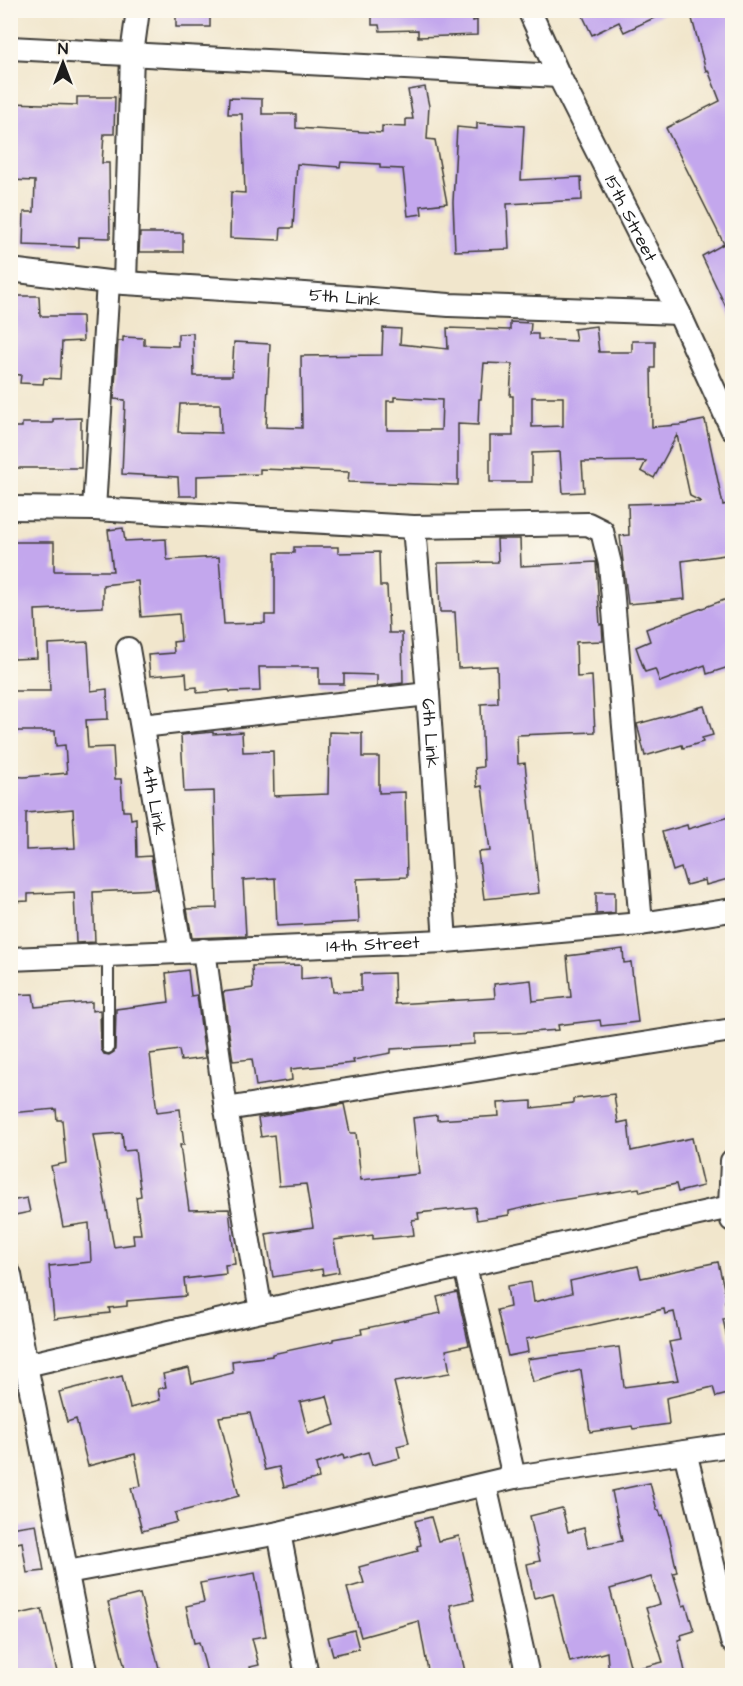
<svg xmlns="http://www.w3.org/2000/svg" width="743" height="1686" font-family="'Architects Daughter',sans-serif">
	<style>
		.building { fill: #c3a7ed; fill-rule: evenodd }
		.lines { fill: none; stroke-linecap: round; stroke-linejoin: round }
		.service-casing { stroke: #3c3a36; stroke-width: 14 }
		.minor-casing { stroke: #3c3a36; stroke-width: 26 }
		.service { stroke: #fff; stroke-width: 10 }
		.minor { stroke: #fff; stroke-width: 22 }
		.labels { text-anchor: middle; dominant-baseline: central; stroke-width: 4.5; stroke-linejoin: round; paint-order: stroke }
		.street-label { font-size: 18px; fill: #1c1c1c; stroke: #fbf7ec }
	</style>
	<rect width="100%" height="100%" fill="#fbf7ec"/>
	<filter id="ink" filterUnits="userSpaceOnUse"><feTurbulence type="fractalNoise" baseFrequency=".0167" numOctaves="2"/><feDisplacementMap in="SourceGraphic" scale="12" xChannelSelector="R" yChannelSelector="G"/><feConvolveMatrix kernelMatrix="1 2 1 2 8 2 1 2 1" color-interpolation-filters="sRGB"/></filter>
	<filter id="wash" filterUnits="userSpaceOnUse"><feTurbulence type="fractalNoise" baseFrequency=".008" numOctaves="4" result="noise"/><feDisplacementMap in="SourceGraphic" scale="24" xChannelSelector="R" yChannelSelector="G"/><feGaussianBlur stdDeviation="1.35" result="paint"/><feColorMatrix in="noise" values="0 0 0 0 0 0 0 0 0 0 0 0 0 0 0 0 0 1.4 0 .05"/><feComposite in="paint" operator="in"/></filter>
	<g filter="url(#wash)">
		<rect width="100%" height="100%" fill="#f1e6cc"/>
		<g id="blocks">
			<g class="building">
				<rect x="176" y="10" width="34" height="17"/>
				<polygon points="372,10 473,10 473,21 477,20 477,35 418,37 418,30 380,31 379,25 372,25"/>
				<polygon points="580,10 671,10 624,32 619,22 592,35"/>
				<polygon points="707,10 732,10 732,320 702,256 724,244 666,128 720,101 708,70 706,71 691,15"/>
				<polygon points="425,87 429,106 427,139 435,140 447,203 421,206 422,214 408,216 403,169 380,168 380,164 341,162 340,167 297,164 293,228 281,228 280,240 230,238 231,192 245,193 242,114 228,114 229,98 262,99 262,114 296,114 296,128 382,133 382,126 406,127 406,119 413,119 408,90"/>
				<polygon points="77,97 115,97 114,134 104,134 102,163 109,163 110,238 79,237 79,247 23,245 24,212 34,212 35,181 10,180 10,103 77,105"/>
				<polygon points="477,123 524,126 521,180 581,177 582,200 507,204 509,249 455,251 453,202 457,127 477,129"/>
				<polygon points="140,233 183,233 183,252 139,252"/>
				<polygon points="10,296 39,296 40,316 82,316 83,341 62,342 60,379 44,378 43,384 20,383 21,375 10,374"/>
				<path d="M510 322 531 323 530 334H538V339L576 341 574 329 596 326 599 352H632V341H655V368H651L652 427 679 425 705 420 723 505 731 503 732 554 682 561 685 599 628 604 620 536 629 535 628 504 702 502 690 496 677 435 654 478 641 471 646 461 582 462 584 492 563 493 560 452 532 453V482H490V436H513V396H510L512 364 484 363 481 399H479L478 425 458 424V485L348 482 349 472 260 469V474L197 476V496H179L178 477 122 474 125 400 114 399 118 341H123V337L144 338V345L178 346V334L193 333 194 376H232L234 342 270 344 266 427 302 428 301 356 382 355 383 328 401 329 400 344 448 349 447 328 510 330ZM394 397 442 400 441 430H387V401H394ZM532 397H563V426L532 427ZM180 404H220L221 433 178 432Z"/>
				<polygon points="81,418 81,468 13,468 13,427 22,427 22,423 53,423 53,419"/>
				<polygon points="123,528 125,541 166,539 167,560 219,557 224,624 265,623 265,615 275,615 275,553 294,553 294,547 338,547 338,553 379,552 380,586 387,586 389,633 402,633 403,683 377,686 377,675 344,674 344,684 319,684 319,667 259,667 260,691 230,692 229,690 197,693 197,687 187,688 186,673 150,676 148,655 174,653 173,642 181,641 179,614 141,617 138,581 103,585 103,607 35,610 37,658 14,659 13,652 10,652 10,542 54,542 54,571 113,571 108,530"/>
				<polygon points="497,539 520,539 521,566 596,562 600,625 602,624 603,641 576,642 577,677 592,676 595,732 517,735 518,764 525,763 539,893 484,899 478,852 490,851 482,786 477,787 475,768 483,767 481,704 498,703 497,666 458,668 455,612 440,612 438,563 498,562"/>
				<polygon points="732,597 732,666 707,674 705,665 660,682 655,669 645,672 636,647 650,641 646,629"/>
				<path d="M88 642 91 691 107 689 108 719 86 720 88 748 113 747 115 779H121L123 811H130L131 819 136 818 137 857 151 856 156 889 93 892 95 942 76 943 74 892 28 894V901L10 902V776L24 777 67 773 65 745 56 746 55 731H11V691H50L48 644ZM73 809 75 848 26 850V813Z"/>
				<polygon points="704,706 713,735 702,738 703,742 683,748 682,745 645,756 637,724"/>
				<polygon points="213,732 213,734 242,732 243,752 273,751 274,796 328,794 329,732 362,733 362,757 379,757 379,793 405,792 407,877 357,879 359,922 277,926 275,878 243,880 246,936 192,938 187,909 217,908 214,791 184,792 181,735"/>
				<polygon points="732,816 732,878 706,885 705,880 686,885 681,868 673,871 662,832 687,825 688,829"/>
				<polygon points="596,892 615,892 615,913 596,914"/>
				<polygon points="623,949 624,963 631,962 638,1022 601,1026 600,1020 558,1025 559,1030 517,1033 474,1034 474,1044 391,1049 391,1053 353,1060 354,1063 291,1069 292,1080 256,1086 252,1059 233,1061 223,992 253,988 252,966 301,965 301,979 331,976 333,992 361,991 361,974 394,973 395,1004 495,998 494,984 531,980 533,1001 571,997 567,956"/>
				<path d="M188 970 191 996 197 995 205 1058 181 1061 179 1050 150 1054 157 1112 180 1109 184 1145H180L189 1210 229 1209 235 1264 225 1265 226 1274 184 1279 186 1296 127 1301V1306L109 1308 110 1313 54 1319 49 1266 91 1262 89 1223 63 1227 51 1166 66 1163 62 1120H57L56 1109 10 1113V995L33 994 35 1007 92 1002V1011L100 1010 101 1049 104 1054 109 1055 114 1052 115 1049 116 1009 169 1002 166 973ZM122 1133 124 1151 135 1150 141 1196 136 1197 141 1234H133L134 1244 114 1247 93 1135Z"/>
				<polygon points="614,1094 618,1123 628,1121 631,1151 692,1138 703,1186 678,1192 676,1184 640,1192 639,1188 548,1202 509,1211 509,1215 477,1220 475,1207 418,1213 419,1219 412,1220 414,1235 373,1239 373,1235 334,1240 339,1272 323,1275 322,1269 273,1277 266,1234 313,1227 306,1184 279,1186 274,1135 261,1137 258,1118 344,1104 350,1133 356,1133 361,1180 419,1174 413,1118 437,1115 437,1120 499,1116 498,1103 532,1101 532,1108 573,1103 573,1099"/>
				<polygon points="27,1198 30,1212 10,1216 10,1201"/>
				<polygon points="718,1262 727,1301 725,1301 728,1318 723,1319 732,1361 732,1393 716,1397 713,1387 666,1398 669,1424 633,1429 632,1426 590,1432 581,1370 533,1382 527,1359 619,1347 624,1387 678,1380 669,1342 680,1340 674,1312 665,1314 664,1309 526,1339 528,1352 508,1356 497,1310 510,1307 507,1286 531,1282 534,1302 572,1293 570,1281 638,1266 641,1278"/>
				<path d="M457 1292 469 1345 446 1350 450 1373 394 1382 409 1443 397 1446 400 1458 372 1465 368 1452 344 1459 343 1455 316 1464 319 1478 284 1487 279 1467 265 1470 250 1413 219 1417 239 1496 175 1513 177 1522 142 1531 131 1488 141 1486 135 1454 88 1466 76 1419 67 1422 59 1392 122 1376 130 1408 160 1400 158 1389 166 1387 163 1374 189 1368 192 1383 233 1373 232 1361 272 1356V1354L333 1341V1339L362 1334 361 1329 441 1313 437 1297ZM327 1396 335 1425 308 1434 300 1402Z"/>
				<path d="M650 1483 657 1510H659L661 1516 663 1515 670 1540 677 1572 673 1573 683 1606 686 1605 694 1631 681 1635 682 1639 678 1640 686 1676H609L607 1652 570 1662 553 1593 534 1598 527 1564 540 1561 530 1516 562 1508 568 1532 584 1528 588 1548 622 1541 612 1491ZM651 1577 660 1604 646 1608 663 1662 631 1670 632 1673 610 1589Z"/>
				<polygon points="431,1517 438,1541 459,1536 474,1600 450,1605 466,1676 429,1676 419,1621 361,1637 347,1588 364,1583 359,1567 418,1551 417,1546 421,1545 415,1521"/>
				<polygon points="36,1524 44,1571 27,1573 22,1542 12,1544 10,1528"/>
				<polygon points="255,1573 266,1636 252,1638 259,1665 250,1667 253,1676 208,1676 199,1642 194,1643 186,1606 204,1602 200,1583"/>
				<polygon points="140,1594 161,1676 127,1676 108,1602"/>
				<polygon points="42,1609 58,1676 10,1676 10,1616"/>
				<polygon points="354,1630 359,1649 333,1655 328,1637"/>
			</g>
		</g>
	</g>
	<g filter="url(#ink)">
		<use href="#blocks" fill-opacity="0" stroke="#3c3a36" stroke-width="1.5"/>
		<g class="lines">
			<defs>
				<polyline id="service" points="108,954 108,1048"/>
				<g id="minor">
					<path id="s1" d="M529 10 559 76 679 313 732 429"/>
					<polyline points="10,48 559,76"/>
					<path id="s2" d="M10 270 108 282 305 294 449 305 679 313"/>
					<polyline points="125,282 132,54 138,10"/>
					<polyline points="10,508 94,509 414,527 588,524 602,531 610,564 641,924"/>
					<polyline points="94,509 108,282"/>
					<path id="s3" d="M414 527 428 694 445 941"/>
					<path id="s4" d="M128 649 181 951"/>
					<polyline points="142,726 428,694"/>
					<polyline points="204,950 226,1109 261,1311"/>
					<path id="s5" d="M10 959 445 941 641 924 732 910"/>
					<polyline points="226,1109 732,1030"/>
					<polyline points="732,1161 730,1207 732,1220"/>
					<polyline points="465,1267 514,1477"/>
					<polyline points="10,1275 26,1365 87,1676"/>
					<polyline points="26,1365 261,1311 730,1207"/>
					<polyline points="685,1452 732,1641"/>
					<polyline points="485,1485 528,1676"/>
					<polyline points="279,1533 307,1676"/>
					<polyline points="67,1572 279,1533 514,1477 732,1445"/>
				</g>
			</defs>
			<use href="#service" class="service-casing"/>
			<use href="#minor" class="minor-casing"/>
			<use href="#service" class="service"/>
			<use href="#minor" class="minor"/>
		</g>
	</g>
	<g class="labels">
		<g class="street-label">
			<text stroke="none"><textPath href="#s1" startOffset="232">15th Street</textPath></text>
			<text stroke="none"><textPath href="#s2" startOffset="336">5th Link</textPath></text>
			<text stroke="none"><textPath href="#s3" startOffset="207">6th Link</textPath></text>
			<text stroke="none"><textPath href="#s4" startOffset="153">4th Link</textPath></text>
			<text stroke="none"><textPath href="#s5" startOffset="363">14th Street</textPath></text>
		</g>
	</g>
	<rect width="743" height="1686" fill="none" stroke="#fbf7ec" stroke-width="36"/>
	<g transform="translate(63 63)" stroke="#fbf7ec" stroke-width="4.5" paint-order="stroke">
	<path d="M0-4.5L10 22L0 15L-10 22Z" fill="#1c1c1c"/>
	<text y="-9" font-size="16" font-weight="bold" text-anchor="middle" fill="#1c1c1c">N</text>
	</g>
</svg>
